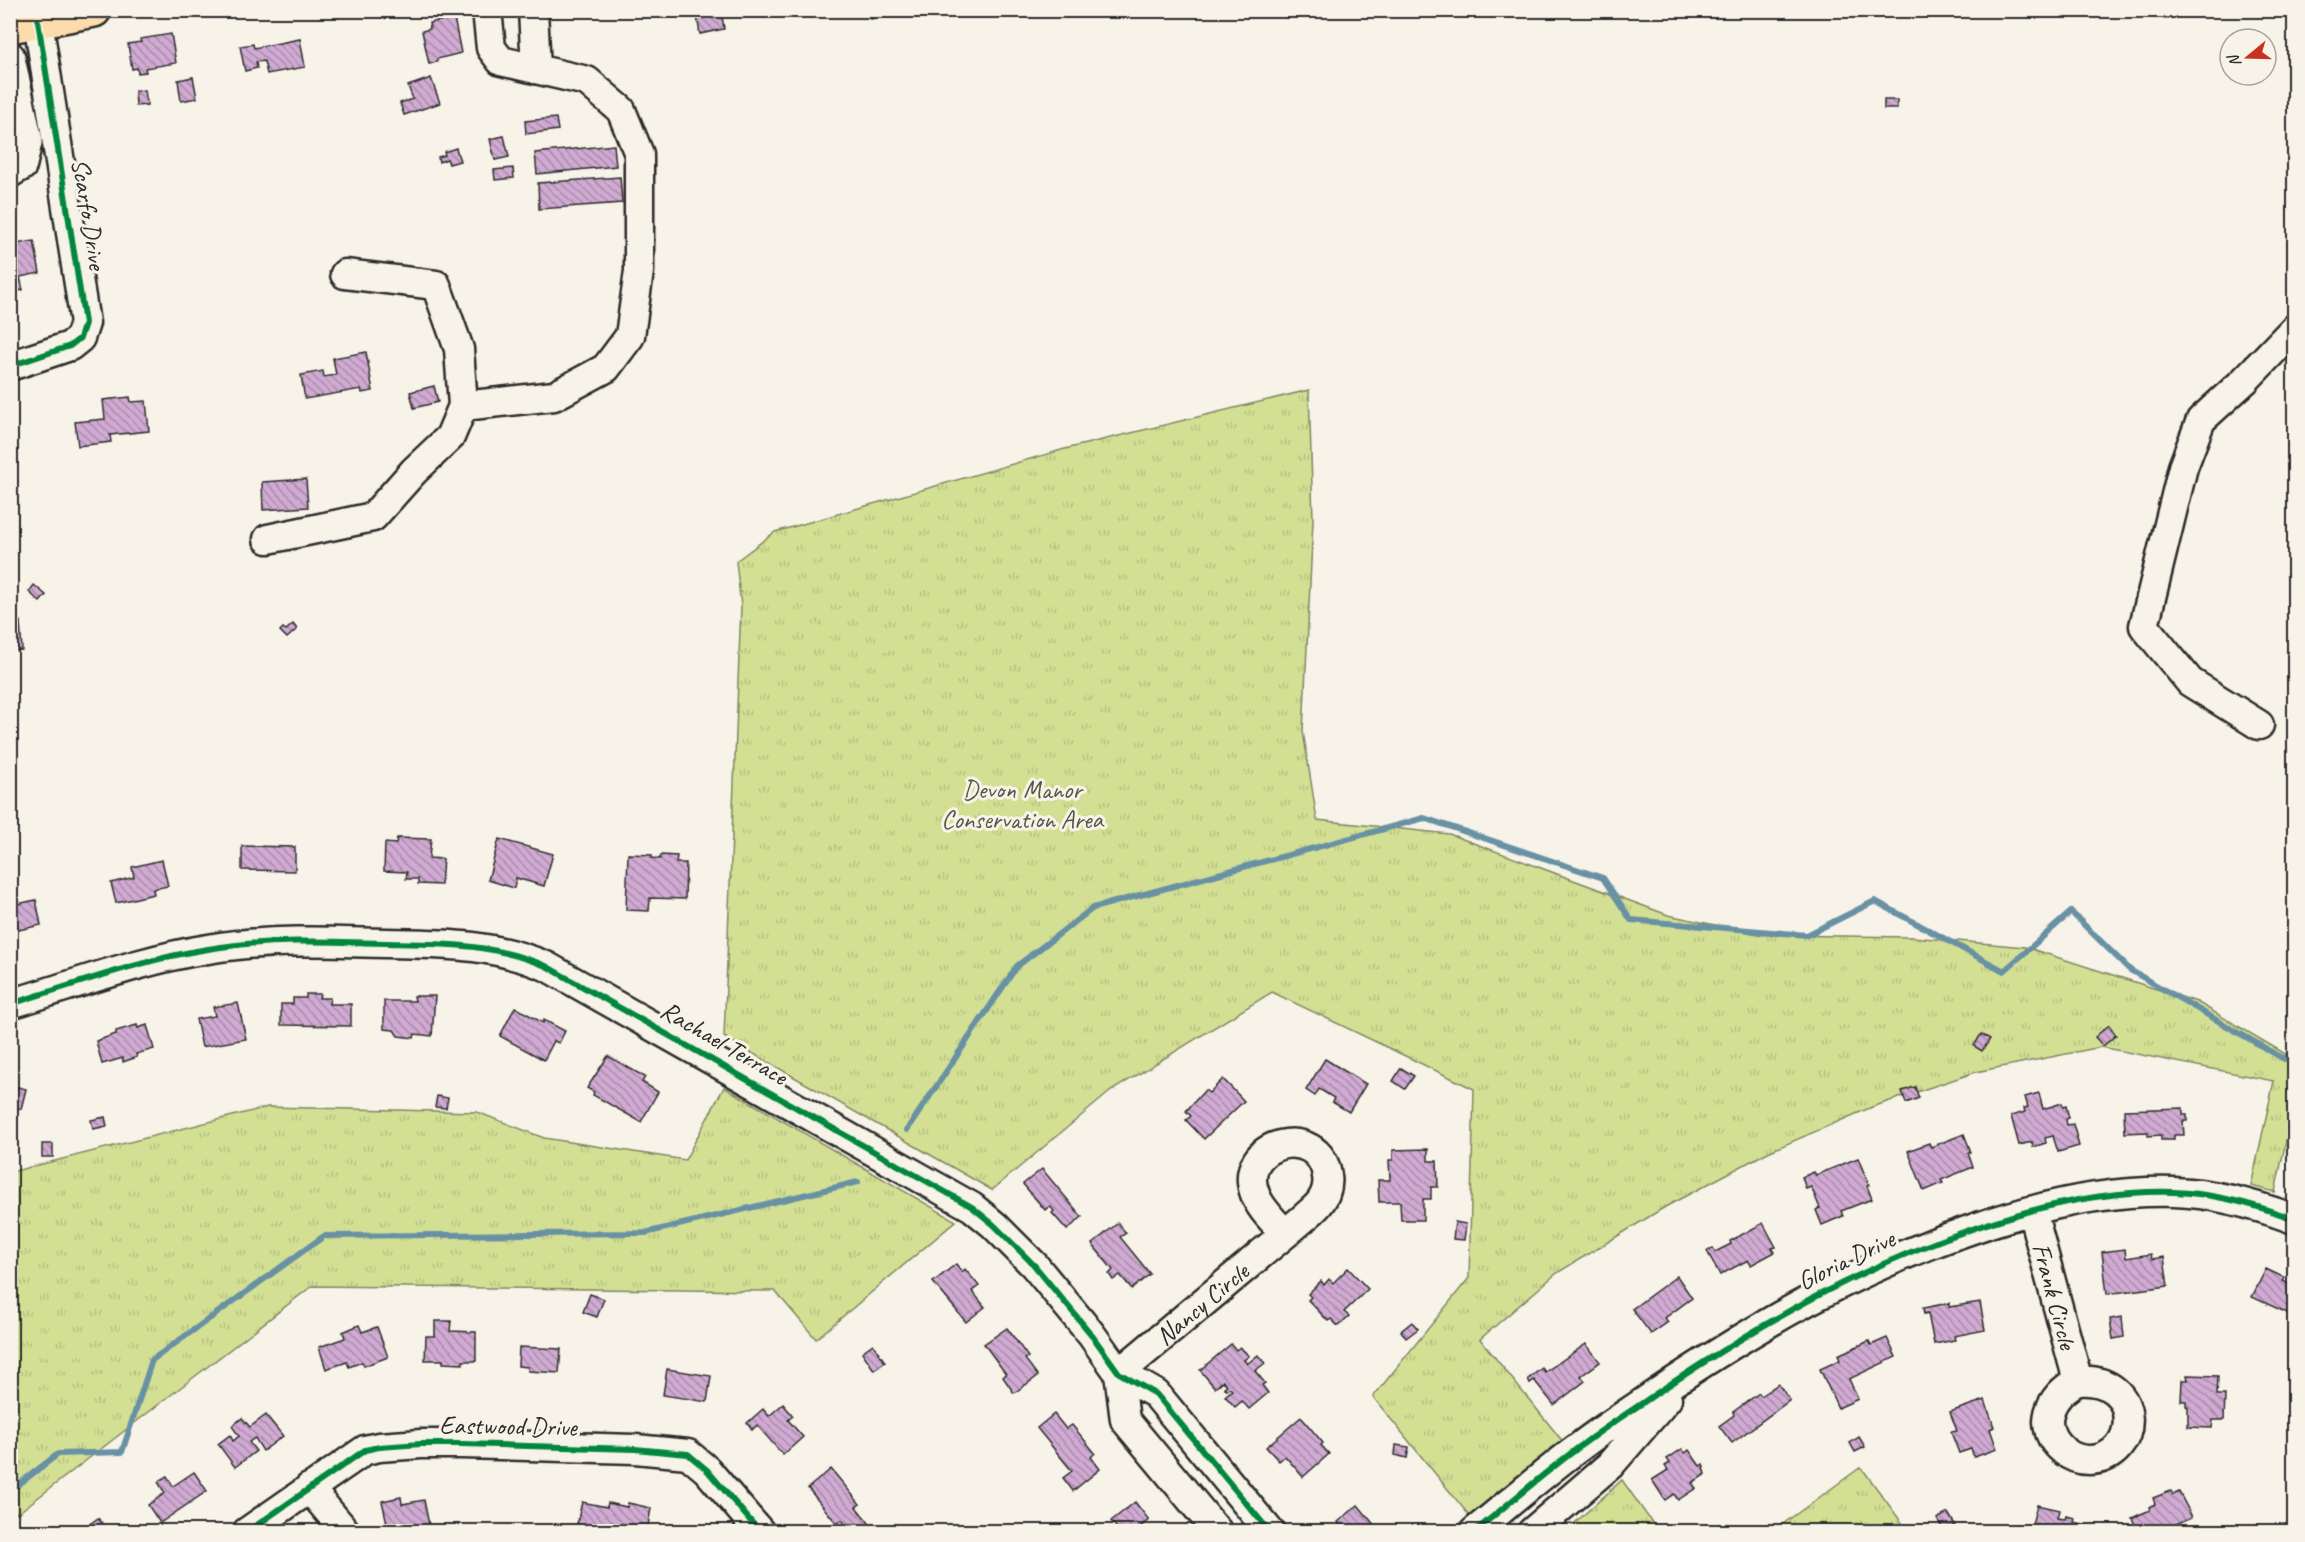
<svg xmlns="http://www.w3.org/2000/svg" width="2305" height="1542" font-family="Caveat,sans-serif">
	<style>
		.park { fill: url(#park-tufts); stroke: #7f8660; stroke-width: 1.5 }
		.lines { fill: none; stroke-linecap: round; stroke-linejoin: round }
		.stream { stroke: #6991a4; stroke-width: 6 }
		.building { fill: url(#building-back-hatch); stroke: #2b2b2b; stroke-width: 1.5 }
		.minor-casing { stroke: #2b2b2b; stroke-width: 33 }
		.major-casing { stroke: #2b2b2b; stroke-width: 38 }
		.minor { stroke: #f7f3e8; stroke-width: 28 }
		.major { stroke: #fddcac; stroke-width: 33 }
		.cycleway-casing { stroke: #f7f3e8; stroke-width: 10 }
		.cycleway { stroke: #00873e; stroke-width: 6 }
		.labels { text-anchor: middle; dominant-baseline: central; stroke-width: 6; stroke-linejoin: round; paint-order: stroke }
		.street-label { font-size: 26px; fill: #2b2b2b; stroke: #f7f3e8 }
		.park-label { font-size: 26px; fill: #555845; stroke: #f7f3e8 }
	</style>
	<defs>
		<pattern id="park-tufts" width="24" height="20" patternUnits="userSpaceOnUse" patternTransform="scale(1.5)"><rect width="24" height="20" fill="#d3e094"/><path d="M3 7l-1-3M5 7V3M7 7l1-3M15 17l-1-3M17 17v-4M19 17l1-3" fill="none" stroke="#b5c080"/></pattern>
		<pattern id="building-back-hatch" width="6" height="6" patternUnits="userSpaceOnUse" patternTransform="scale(1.5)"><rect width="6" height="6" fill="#d0aad2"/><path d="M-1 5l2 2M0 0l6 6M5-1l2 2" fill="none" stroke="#a98bab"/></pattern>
	</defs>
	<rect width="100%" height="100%" fill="#f7f3e8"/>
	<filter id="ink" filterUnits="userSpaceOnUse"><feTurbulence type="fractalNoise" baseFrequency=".0167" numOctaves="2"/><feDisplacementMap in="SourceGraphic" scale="12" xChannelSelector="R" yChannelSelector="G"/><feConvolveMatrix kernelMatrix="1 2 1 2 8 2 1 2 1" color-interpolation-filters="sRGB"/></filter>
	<g filter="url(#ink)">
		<g class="park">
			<polygon points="1309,390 1313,520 1303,731 1317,820 1449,834 1668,915 1762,935 1912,937 2025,947 2197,1002 2294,1059 2294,1103 2275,1192 2251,1186 2274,1081 2101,1047 1976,1072 1872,1107 1768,1152 1665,1207 1557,1273 1480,1339 1564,1443 1472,1519 1373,1397 1469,1278 1474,1089 1272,992 1111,1091 992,1190 724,1037 741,606 736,561 775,532 1065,449"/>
			<polygon points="724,1087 956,1221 816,1339 775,1291 312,1286 18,1513 11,1511 11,1172 268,1107 477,1112 544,1138 685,1160"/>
			<polygon points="1861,1467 1908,1531 1774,1531 1780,1526"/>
			<polygon points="1622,1480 1658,1531 1566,1531"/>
		</g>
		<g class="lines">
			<g class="stream">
				<polyline points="907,1130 1017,966 1093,908 1424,818 1603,878 1631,920 1807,935 1875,901 2004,971 2071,912 2130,970 2284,1059 2294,1052"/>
				<polyline points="10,1491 58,1454 122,1452 152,1360 324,1236 645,1233 858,1182"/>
			</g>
		</g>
		<g class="building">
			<polygon points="696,10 721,10 724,29 700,34"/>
			<polygon points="869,10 884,10 885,14 871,19"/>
			<polygon points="454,18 461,53 437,59 437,62 429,64 422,31 430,29 429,23"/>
			<polygon points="171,34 176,63 145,68 146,72 138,73 137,68 132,69 128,44 141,42 140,39"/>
			<polygon points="300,39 305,67 267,74 264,61 256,62 257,68 245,71 240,46 253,44 254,48"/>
			<polygon points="193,77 197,98 181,101 178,80"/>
			<polygon points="431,78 440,103 404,115 400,103 413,99 408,86"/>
			<polygon points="145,90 147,105 136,106 135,91"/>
			<rect x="1884" y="100" width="13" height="9"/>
			<polygon points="556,118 558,130 526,134 525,121"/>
			<polygon points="504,136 509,157 495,160 490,139"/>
			<polygon points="614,145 616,166 537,174 535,153"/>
			<polygon points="456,148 460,161 449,164 447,159 439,162 438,157 445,155 444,152"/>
			<polygon points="513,168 514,178 495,180 494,170"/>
			<polygon points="620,177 622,203 539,209 538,183"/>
			<polygon points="34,241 40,273 20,277 23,290 10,293 10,245"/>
			<polygon points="366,352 373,391 362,393 361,389 305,399 301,375 323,371 324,377 336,375 333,358"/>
			<polygon points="434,386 438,402 414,408 410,392"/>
			<polygon points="130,397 131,402 146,401 149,431 110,435 111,442 78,446 75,422 105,419 103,400"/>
			<polygon points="306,479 308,507 263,510 262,482"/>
			<polygon points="34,585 46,595 40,602 29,592"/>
			<polygon points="20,621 22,650 10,651 10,622"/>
			<polygon points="293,624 297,629 287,638 280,631 283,628 286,630"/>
			<polygon points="397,838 431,839 429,858 443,859 441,885 418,884 418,879 406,879 407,872 384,871 385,843 396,844"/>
			<polygon points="499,839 553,854 544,886 516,878 514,888 488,880"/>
			<polygon points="242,846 295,847 295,871 242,870"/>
			<polygon points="628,854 652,855 652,858 660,859 661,855 677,856 676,863 686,863 685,899 650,898 649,911 626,910"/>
			<polygon points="162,860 168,886 153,889 154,894 116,903 111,883 134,877 132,867"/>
			<polygon points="36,900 41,925 10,932 10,901 13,905"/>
			<polygon points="306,994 320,994 319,998 330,998 329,1004 351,1004 351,1026 281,1025 281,1004 293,1004 293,998 306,998"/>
			<polygon points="414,996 435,996 432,1036 415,1034 414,1038 398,1036 394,1030 384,1029 384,1001 415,1001"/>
			<polygon points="238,1003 246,1039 202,1047 196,1019 215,1016 213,1007"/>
			<polygon points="515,1007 543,1023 544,1020 565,1031 559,1043 554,1041 544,1060 500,1036"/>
			<polygon points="137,1025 138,1028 147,1025 154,1049 136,1054 137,1057 123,1062 123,1058 102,1064 96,1041 116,1034 116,1031"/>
			<polygon points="2109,1025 2116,1035 2103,1046 2095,1037"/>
			<polygon points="1981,1034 1990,1039 1982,1051 1974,1046"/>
			<polygon points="608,1056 645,1077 642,1082 658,1092 641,1122 593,1095 594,1092 587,1088"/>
			<polygon points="1325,1059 1366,1084 1349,1112 1332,1102 1334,1098 1319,1089 1315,1096 1306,1090"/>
			<polygon points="1401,1068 1414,1076 1405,1089 1393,1081"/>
			<polygon points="1223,1079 1244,1101 1204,1139 1186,1120 1191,1116 1186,1111 1205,1090 1209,1093"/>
			<polygon points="10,1085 26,1089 21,1109 17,1108 12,1130 10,1130"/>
			<polygon points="1915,1087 1919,1098 1906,1103 1902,1091"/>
			<polygon points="2039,1093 2043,1109 2062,1103 2063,1107 2066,1106 2069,1118 2066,1119 2067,1125 2073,1124 2079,1146 2058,1152 2053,1136 2045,1138 2046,1143 2033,1147 2032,1142 2019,1145 2011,1116 2025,1112 2024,1108 2028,1107 2025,1097"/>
			<polygon points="437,1096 448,1098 446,1108 435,1107"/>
			<polygon points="2183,1108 2183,1115 2187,1115 2187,1121 2183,1121 2184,1135 2174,1135 2174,1140 2161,1140 2161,1135 2148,1136 2148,1132 2125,1133 2124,1110"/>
			<polygon points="105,1117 107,1126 93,1129 91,1120"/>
			<polygon points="1964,1134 1971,1152 1968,1153 1973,1167 1941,1180 1943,1183 1924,1191 1908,1151 1929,1143 1931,1147"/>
			<rect x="42" y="1144" width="11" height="13"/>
			<polygon points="1428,1149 1428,1161 1437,1161 1438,1187 1431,1187 1431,1199 1423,1199 1423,1220 1401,1220 1400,1202 1379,1202 1378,1180 1390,1180 1389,1160 1393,1160 1393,1150"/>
			<polygon points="1858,1158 1869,1185 1867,1186 1872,1199 1841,1211 1843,1216 1822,1225 1816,1210 1820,1208 1811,1187 1806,1189 1802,1177 1814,1172 1816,1175"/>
			<polygon points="1042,1169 1082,1217 1067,1230 1052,1213 1054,1211 1050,1206 1045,1210 1023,1184"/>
			<polygon points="1455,1222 1466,1224 1464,1240 1453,1239"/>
			<polygon points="1118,1223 1126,1233 1120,1237 1150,1274 1132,1289 1120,1275 1113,1280 1109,1274 1113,1270 1092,1244"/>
			<polygon points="1763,1223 1776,1247 1772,1248 1775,1252 1751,1265 1748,1260 1720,1275 1707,1251 1713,1248 1715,1252 1731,1244 1730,1241"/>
			<polygon points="2125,1249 2126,1258 2151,1254 2152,1259 2164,1257 2168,1286 2107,1294 2102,1252"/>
			<polygon points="956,1264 962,1272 965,1269 979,1286 972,1291 985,1307 966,1322 933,1282"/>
			<polygon points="1348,1268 1368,1289 1344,1312 1349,1316 1338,1326 1331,1319 1328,1321 1308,1300 1311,1297 1308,1294 1321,1281 1324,1285 1329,1279 1333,1283"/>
			<polygon points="2266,1269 2285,1278 2283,1281 2294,1287 2294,1316 2252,1297"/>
			<polygon points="1677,1276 1692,1298 1665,1318 1668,1322 1651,1334 1632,1309"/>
			<polygon points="590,1294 604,1299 597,1317 583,1312"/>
			<polygon points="1980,1302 1985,1330 1954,1336 1955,1340 1934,1344 1928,1313 1924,1314 1923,1308 1949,1303 1949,1307"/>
			<polygon points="2122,1317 2124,1337 2113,1339 2110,1319"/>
			<polygon points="435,1321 451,1321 450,1331 476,1332 476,1361 463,1361 463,1364 443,1363 443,1360 425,1360 426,1336 435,1336"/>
			<polygon points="1412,1322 1418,1329 1406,1338 1401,1331"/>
			<polygon points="359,1325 362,1332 377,1327 388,1357 364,1366 362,1362 349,1367 347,1362 326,1369 319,1347 345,1338 343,1332"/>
			<polygon points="1007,1328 1028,1357 1025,1359 1038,1376 1014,1393 1003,1377 1006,1374 984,1344"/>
			<polygon points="1887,1338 1896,1357 1849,1379 1858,1399 1838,1408 1820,1369 1840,1360 1838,1355 1869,1341 1871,1345"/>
			<polygon points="873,1344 885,1362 874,1370 862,1352"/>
			<polygon points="1231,1344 1236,1350 1240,1347 1249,1356 1244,1360 1247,1364 1258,1355 1265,1363 1255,1371 1265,1383 1262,1385 1268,1393 1249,1409 1242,1401 1235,1407 1225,1396 1232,1390 1229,1388 1227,1390 1224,1387 1227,1385 1223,1381 1215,1388 1200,1370"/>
			<polygon points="1586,1344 1600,1362 1581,1376 1585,1381 1554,1405 1534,1380 1530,1383 1528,1379 1542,1368 1545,1372"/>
			<polygon points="519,1347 561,1349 559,1373 528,1371 528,1367 518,1366"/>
			<polygon points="667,1369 711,1376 707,1402 663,1395"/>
			<polygon points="2187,1375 2218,1376 2217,1395 2225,1395 2224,1420 2213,1420 2212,1428 2188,1427 2188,1407 2186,1406 2186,1401 2181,1401 2182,1380 2188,1380"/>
			<polygon points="1778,1384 1790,1400 1732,1443 1719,1426 1734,1415 1733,1412 1759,1393 1761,1396"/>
			<polygon points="1985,1400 1994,1427 1990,1429 1997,1449 1974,1457 1971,1449 1959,1453 1951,1432 1957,1431 1950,1412"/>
			<polygon points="783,1404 793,1416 788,1420 803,1437 783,1455 757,1425 752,1430 747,1423 763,1409 769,1416"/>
			<polygon points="1054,1414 1066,1429 1072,1425 1095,1453 1091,1457 1100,1469 1073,1491 1063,1478 1072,1471 1037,1428"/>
			<polygon points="266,1415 283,1436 263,1451 255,1438 249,1442 256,1451 235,1467 218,1444 230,1435 233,1441 239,1436 232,1426 242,1418 250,1427"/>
			<polygon points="1301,1417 1323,1443 1321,1445 1329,1454 1303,1477 1285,1456 1279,1461 1266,1447"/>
			<polygon points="1859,1437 1865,1447 1855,1452 1850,1443"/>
			<polygon points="1396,1445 1409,1447 1407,1458 1395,1455"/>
			<polygon points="1682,1449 1685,1453 1689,1450 1700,1466 1703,1464 1706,1474 1692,1483 1696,1488 1678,1500 1674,1494 1665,1500 1652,1480 1668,1470 1665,1466 1670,1463 1667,1459"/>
			<polygon points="831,1469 860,1504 856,1507 869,1523 859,1532 851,1532 842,1520 837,1524 808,1488"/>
			<polygon points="194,1472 207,1491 160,1523 148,1505 165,1493 158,1482 167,1476 173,1486"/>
			<polygon points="2171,1491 2173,1495 2179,1492 2192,1517 2174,1525 2176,1532 2138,1532 2132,1518 2150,1510 2149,1507 2155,1504 2153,1498"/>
			<polygon points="401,1497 402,1504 424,1500 429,1525 389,1532 382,1501"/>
			<polygon points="582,1502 607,1507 608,1503 627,1507 628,1503 651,1508 647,1532 614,1532 577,1524"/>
			<polygon points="1135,1502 1149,1520 1141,1526 1145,1532 1112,1532 1117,1528 1111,1521"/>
			<polygon points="1358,1505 1380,1532 1346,1532 1338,1522"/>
			<polygon points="2037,1505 2059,1510 2057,1518 2065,1519 2066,1516 2075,1518 2074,1522 2086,1525 2084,1532 2030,1532"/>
			<polygon points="1948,1513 1955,1525 1944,1531 1937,1519"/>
			<polygon points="98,1518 109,1532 79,1532"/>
		</g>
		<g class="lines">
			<defs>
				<g id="minor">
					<polyline points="533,10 536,69"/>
					<polyline points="10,56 28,140 22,166 10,173"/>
					<polyline points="10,366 70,346 80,338 85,323 38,21"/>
					<polyline points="463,406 554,396 606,368 630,336 639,271 639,154 621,110 587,81 501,61 491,48 487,10"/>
					<polyline points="268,539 373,517 414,471 450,437 463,406 459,349 436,285 345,274"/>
					<polyline points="2259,725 2190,682 2144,626 2183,467 2201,420 2244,381 2294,329"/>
					<path d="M10 1004C74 985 143 959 208 949 267 939 326 941 386 943 445 944 490 943 546 966L972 1207 994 1225 1034 1265 1091 1334 1119 1373 1156 1394 1270 1532"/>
					<path id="s1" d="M2032 1211 2078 1381C2049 1395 2035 1428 2064 1451 2071 1457 2080 1460 2089 1460 2142 1459 2143 1375 2078 1381"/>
					<path id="s2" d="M1119 1373C1162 1337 1205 1301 1248 1265 1270 1246 1293 1228 1314 1209 1324 1200 1329 1188 1327 1176 1320 1121 1235 1142 1255 1194 1260 1209 1275 1222 1285 1234"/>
					<polyline points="1119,1373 1125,1420 1218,1532"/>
					<polyline points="309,1488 346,1532"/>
					<polyline points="247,1532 365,1450 379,1447 421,1444 462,1444 635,1449 688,1454 707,1470 760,1532"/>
					<path d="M1474 1532C1510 1503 1545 1472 1582 1445 1605 1427 1630 1412 1654 1395 1758 1325 1856 1268 1975 1228 2038 1206 2106 1190 2174 1192 2215 1193 2256 1205 2294 1219"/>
					<polyline points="1532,1532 1610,1465 1667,1399"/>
				</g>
				<polyline id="major" points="10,26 94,10"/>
			</defs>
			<use href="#minor" class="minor-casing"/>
			<use href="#major" class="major-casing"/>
			<use href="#minor" class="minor"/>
			<use href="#major" class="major"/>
			<defs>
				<g id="cycleway">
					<polyline points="10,366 70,346 80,338 85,323 38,21"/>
					<path d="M10 1004C74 985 143 959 208 949 267 939 326 941 386 943 445 944 490 943 546 966L972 1207 994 1225 1034 1265 1091 1334 1119 1373 1156 1394 1270 1532"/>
					<polyline points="247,1532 365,1450 379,1447 421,1444 462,1444 635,1449 688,1454 707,1470 760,1532"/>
					<path d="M1474 1532C1510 1503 1545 1472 1582 1445 1605 1427 1630 1412 1654 1395 1758 1325 1856 1268 1975 1228 2038 1206 2106 1190 2174 1192 2215 1193 2256 1205 2294 1219"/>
				</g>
			</defs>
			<use href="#cycleway" class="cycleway-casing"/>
			<use href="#cycleway" class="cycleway"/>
		</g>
	</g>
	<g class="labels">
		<g class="street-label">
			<text transform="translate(89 214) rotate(81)">Scarfo Drive</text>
			<text transform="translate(724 1043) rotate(30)">Rachael Terrace</text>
			<text transform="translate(1846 1260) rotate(-26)">Gloria Drive</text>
			<text stroke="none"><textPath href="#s1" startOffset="88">Frank Circle</textPath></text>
			<text stroke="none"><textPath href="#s2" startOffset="108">Nancy Circle</textPath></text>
			<text transform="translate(508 1426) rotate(1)">Eastwood Drive</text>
		</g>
		<g class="park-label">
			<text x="1022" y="789">Devon Manor<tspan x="1022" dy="30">Conservation Area</tspan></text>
		</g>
	</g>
	<rect width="2305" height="1542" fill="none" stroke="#f7f3e8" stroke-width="36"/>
	<rect x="18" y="18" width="2269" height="1506" fill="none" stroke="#2b2b2b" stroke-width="2" filter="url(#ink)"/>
	<g transform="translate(2248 57) rotate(251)"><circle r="28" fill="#f7f3e8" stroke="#a5a39c" stroke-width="1.5"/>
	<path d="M0-4.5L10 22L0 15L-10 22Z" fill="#c8321e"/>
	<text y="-9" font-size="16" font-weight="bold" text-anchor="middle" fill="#2b2b2b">N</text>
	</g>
</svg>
